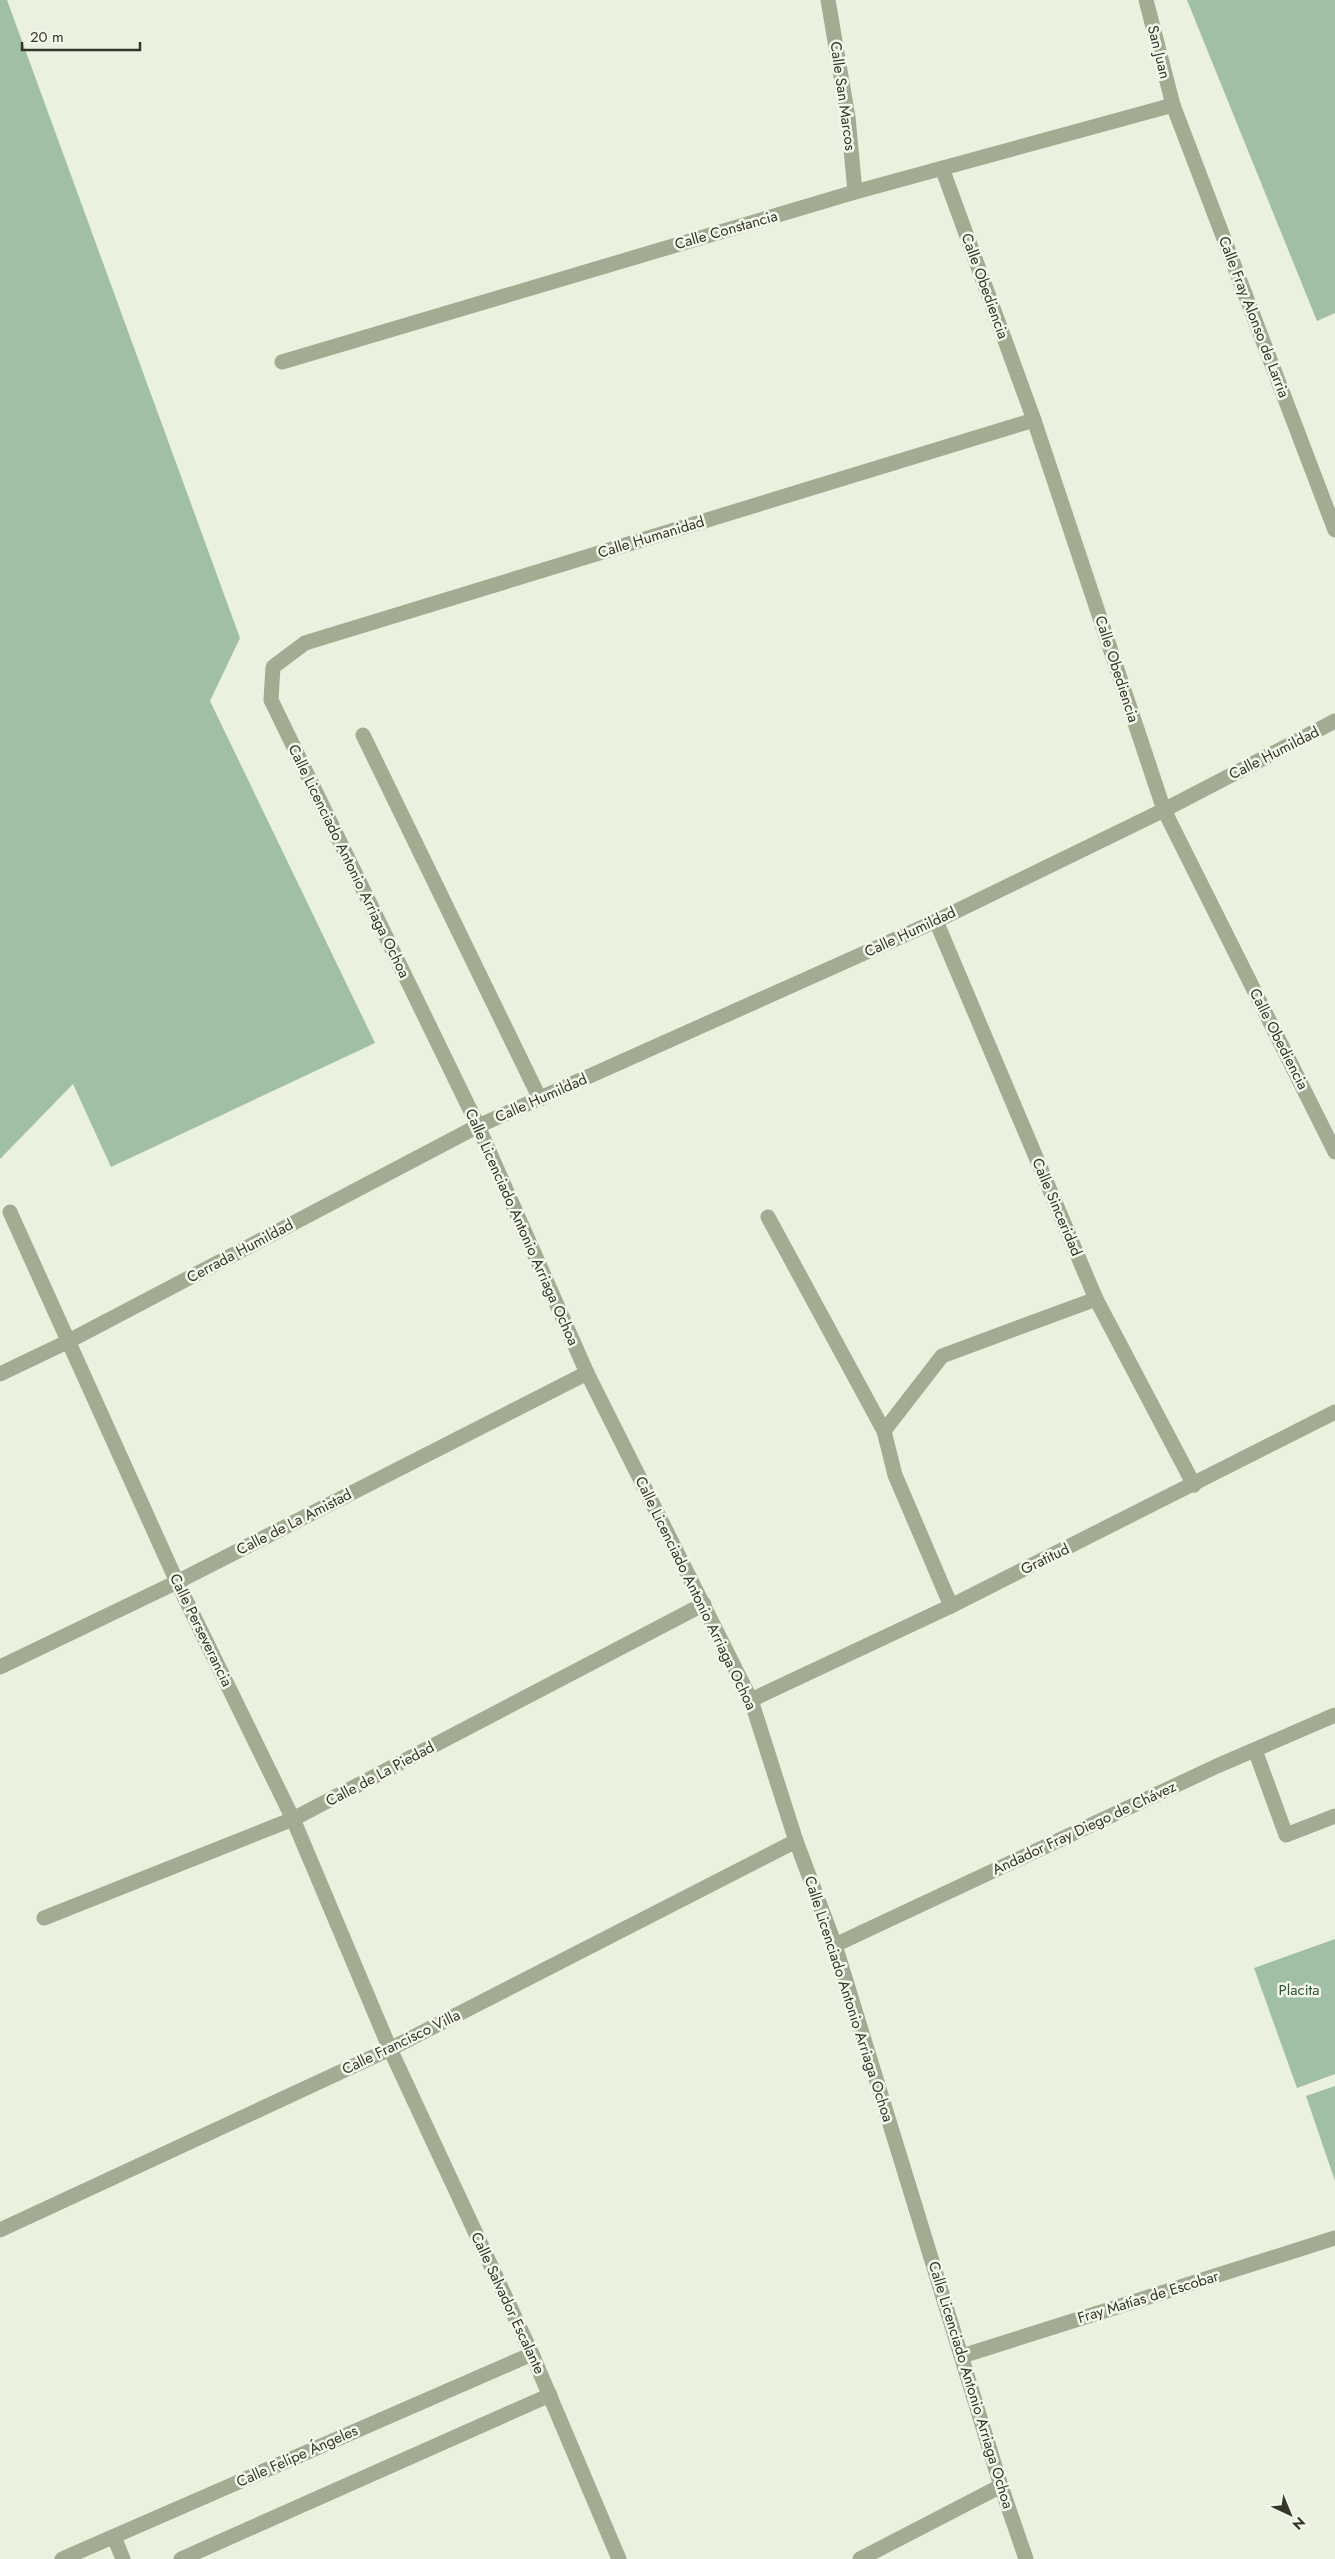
<svg xmlns="http://www.w3.org/2000/svg" width="1335" height="2559" font-family="Jost,sans-serif">
	<style>
		.green { fill: #a0bfa5 }
		.lines { fill: none; stroke-linecap: round; stroke-linejoin: round }
		.minor { stroke: #a3ab92; stroke-width: 15 }
		.labels { text-anchor: middle; dominant-baseline: central; stroke-width: 5; stroke-linejoin: round; paint-order: stroke }
		.street-label { font-size: 15px; fill: #34362a; stroke: #f3f8eb }
		.park-label { font-size: 15px; fill: #305337; stroke: #f3f8eb }
	</style>
	<rect width="100%" height="100%" fill="#eaf1df"/>
	<g class="green">
		<polygon points="0,0 7,0 240,638 210,701 375,1043 111,1167 73,1084 0,1159"/>
		<polygon points="1187,0 1335,0 1335,313 1317,321"/>
		<polygon points="1335,1939 1335,2074 1297,2088 1254,1968"/>
		<polygon points="1335,2086 1335,2181 1306,2096"/>
	</g>
	<g class="lines">
		<g class="minor">
			<polyline points="828,0 848,117 855,192"/>
			<polyline points="1146,0 1173,105 1335,530"/>
			<polyline points="942,168 1034,420 1164,810 1335,1152"/>
			<polyline points="282,362 855,192 1173,105"/>
			<polyline points="363,735 540,1099"/>
			<polyline points="936,921 1096,1299 1194,1485"/>
			<polyline points="10,1212 177,1582 293,1819 390,2049 532,2354 619,2559"/>
			<polyline points="768,1217 884,1431"/>
			<polyline points="0,1374 67,1342 478,1126 936,921 1164,810 1335,721"/>
			<polyline points="951,1606 895,1475 884,1431 942,1356 1096,1299"/>
			<polyline points="0,1667 177,1582 587,1373"/>
			<polyline points="751,1700 951,1606 1335,1412"/>
			<polyline points="1255,1750 1286,1835 1335,1816"/>
			<polyline points="44,1918 293,1819 704,1604"/>
			<polyline points="835,1945 1217,1766 1335,1715"/>
			<polyline points="0,2230 390,2049 796,1841"/>
			<polyline points="962,2356 1335,2238"/>
			<polyline points="114,2537 123,2559"/>
			<polyline points="62,2559 532,2354"/>
			<polyline points="181,2559 550,2395"/>
			<polyline points="860,2559 1001,2486"/>
			<polyline points="1026,2559 1001,2486 835,1945 796,1841 751,1700 587,1373 478,1126 271,700 273,667 305,643 1034,420"/>
		</g>
	</g>
	<g class="labels">
		<g class="street-label">
			<text transform="translate(1159 52) rotate(76)">San Juan</text>
			<text transform="translate(843 96) rotate(82)">Calle San Marcos</text>
			<text transform="translate(726 230) rotate(-16)">Calle Constancia</text>
			<text transform="translate(985 286) rotate(70)">Calle Obediencia</text>
			<text transform="translate(1254 317) rotate(69)">Calle Fray Alonso de Larria</text>
			<text transform="translate(651 537) rotate(-17)">Calle Humanidad</text>
			<text transform="translate(1117 669) rotate(72)">Calle Obediencia</text>
			<text transform="translate(1274 753) rotate(-27)">Calle Humildad</text>
			<text transform="translate(349 861) rotate(64)">Calle Licenciado Antonio Arriaga Ochoa</text>
			<text transform="translate(910 932) rotate(-25)">Calle Humildad</text>
			<text transform="translate(1279 1039) rotate(63)">Calle Obediencia</text>
			<text transform="translate(541 1098) rotate(-24)">Calle Humildad</text>
			<text transform="translate(1057 1207) rotate(67)">Calle Sinceridad</text>
			<text transform="translate(522 1227) rotate(66)">Calle Licenciado Antonio Arriaga Ochoa</text>
			<text transform="translate(240 1251) rotate(-28)">Cerrada Humildad</text>
			<text transform="translate(294 1522) rotate(-27)">Calle de La Amistad</text>
			<text transform="translate(1045 1559) rotate(-26)">Gratitud</text>
			<text transform="translate(696 1593) rotate(64)">Calle Licenciado Antonio Arriaga Ochoa</text>
			<text transform="translate(201 1630) rotate(64)">Calle Perseverancia</text>
			<text transform="translate(380 1774) rotate(-28)">Calle de La Piedad</text>
			<text transform="translate(1084 1828) rotate(-25)">Andador Fray Diego de Chávez</text>
			<text transform="translate(849 1999) rotate(72)">Calle Licenciado Antonio Arriaga Ochoa</text>
			<text transform="translate(401 2042) rotate(-26)">Calle Francisco Villa</text>
			<text transform="translate(1148 2297) rotate(-17)">Fray Matías de Escobar</text>
			<text transform="translate(508 2303) rotate(65)">Calle Salvador Escalante</text>
			<text transform="translate(971 2385) rotate(73)">Calle Licenciado Antonio Arriaga Ochoa</text>
			<text transform="translate(297 2456) rotate(-24)">Calle Felipe Ángeles</text>
		</g>
		<g class="park-label">
			<text x="1299" y="1990">Placita</text>
		</g>
	</g>
	<g transform="translate(1290 2514) rotate(136)" stroke="#f3f8eb" stroke-width="4" paint-order="stroke">
	<path d="M0-4L9 19L0 12L-9 19Z" fill="#34362a"/>
	<text y="-8" font-size="14" font-weight="bold" text-anchor="middle" fill="#34362a">N</text>
	</g>
	<path d="M22 42v8h118v-8" fill="none" stroke="#34362a" stroke-width="2.5"/>
	<text x="30" y="42" font-size="15" fill="#34362a" stroke="#f3f8eb" stroke-width="4" paint-order="stroke">20 m</text>
</svg>
